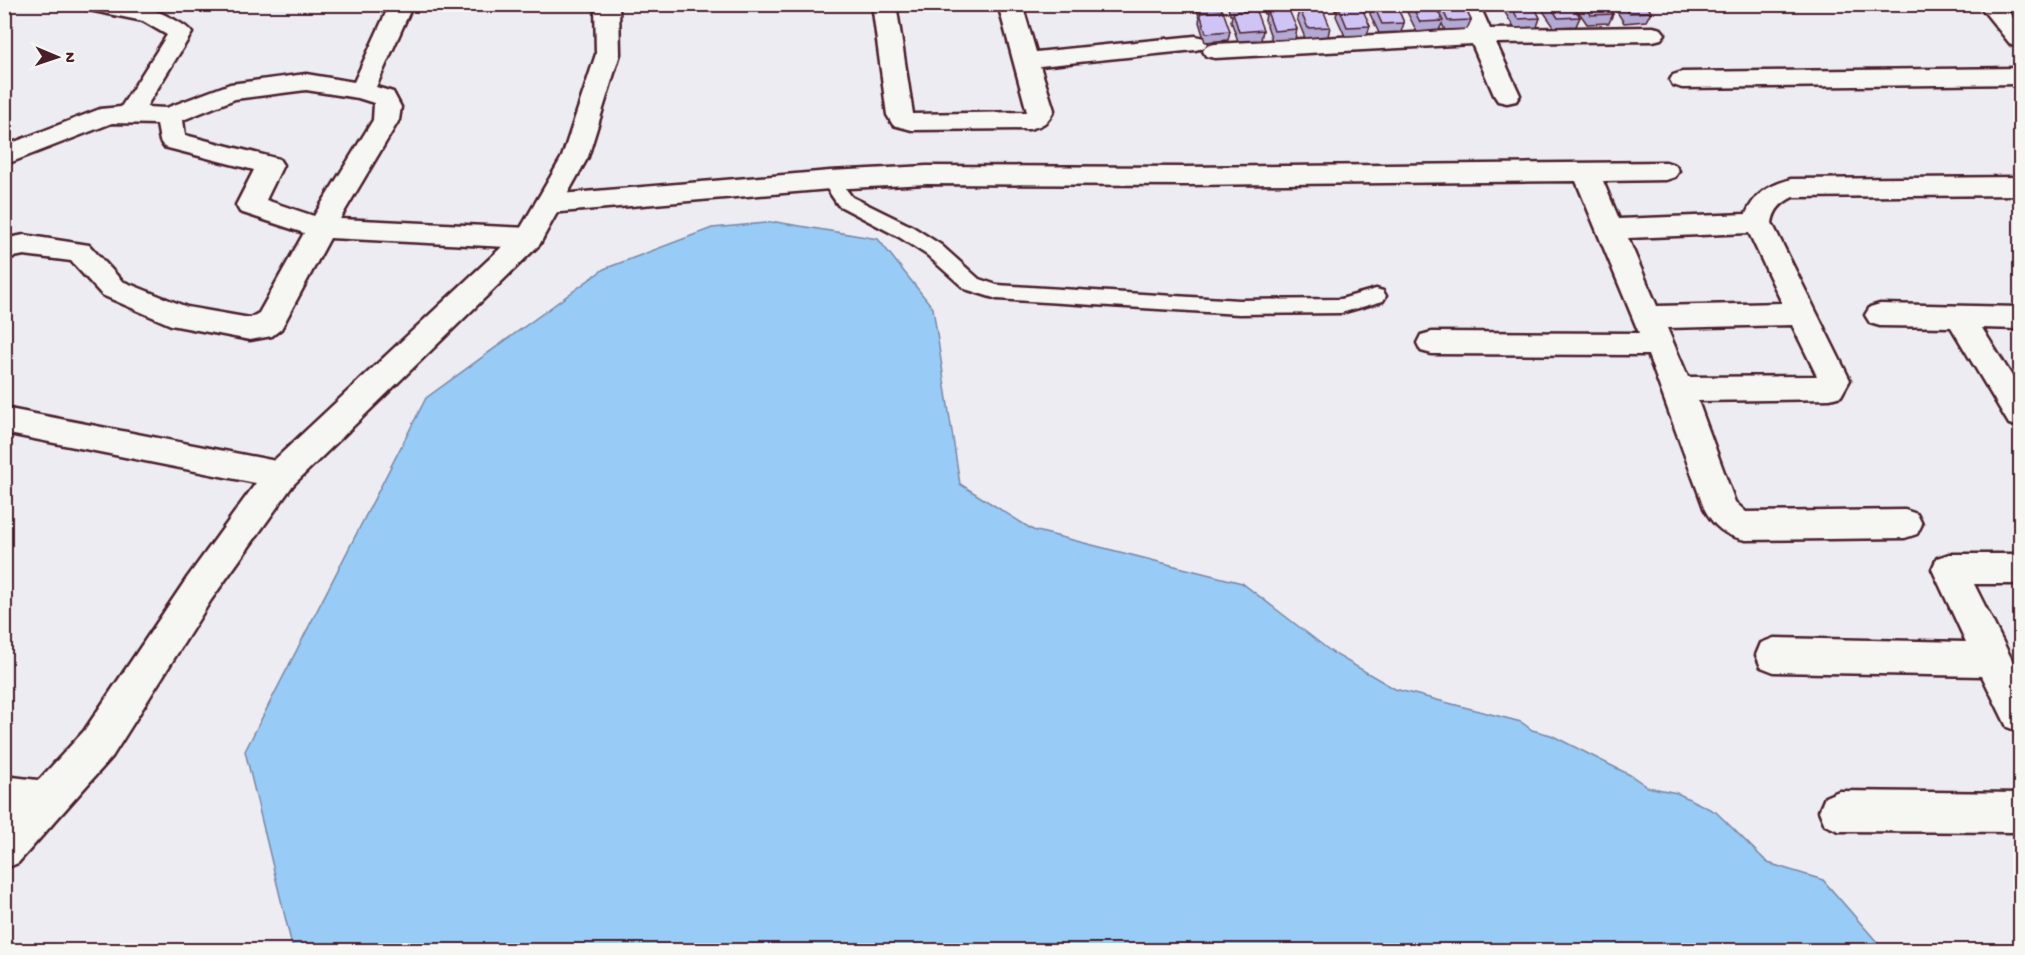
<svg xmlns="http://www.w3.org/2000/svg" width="2025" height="955" font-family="'Gochi Hand',sans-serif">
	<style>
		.water { fill: #98cbf5; stroke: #7986a4; stroke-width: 1.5 }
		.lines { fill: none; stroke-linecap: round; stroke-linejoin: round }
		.lane-casing { stroke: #4a1f2b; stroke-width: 5 }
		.street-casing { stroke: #4a1f2b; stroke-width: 5 }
		.secondary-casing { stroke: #4a1f2b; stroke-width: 5 }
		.lane { fill: #f6f6f2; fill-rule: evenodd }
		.street { fill: #f6f6f2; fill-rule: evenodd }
		.secondary { fill: #f6f6f2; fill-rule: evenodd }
		.wall { fill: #b2a9d4; stroke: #4a1f2b; stroke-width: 1.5 }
		.building { fill: #cfc4f6; stroke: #4a1f2b; stroke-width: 1.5 }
	</style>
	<rect width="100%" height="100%" fill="#eeecf3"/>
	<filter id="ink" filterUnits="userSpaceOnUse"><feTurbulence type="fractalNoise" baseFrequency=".0167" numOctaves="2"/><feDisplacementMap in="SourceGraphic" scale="12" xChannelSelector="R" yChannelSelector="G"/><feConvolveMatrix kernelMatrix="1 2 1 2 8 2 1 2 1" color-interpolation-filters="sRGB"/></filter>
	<g filter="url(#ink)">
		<polygon class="water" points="776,222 878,239 933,308 960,484 1033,530 1242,583 1333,653 1395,689 1521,722 1532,730 1551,735 1630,775 1648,787 1677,793 1716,812 1768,863 1823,880 1884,950 293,950 245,751 426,398 604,269 712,228"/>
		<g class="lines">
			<defs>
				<polygon id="lane" points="830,174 836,176 852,197 913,227 941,245 979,279 997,285 1239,300 1341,299 1376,289 1383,291 1386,296 1383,301 1341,313 1239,314 997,299 965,289 927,255 899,237 838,205 821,180 824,176"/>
				<g id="street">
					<path d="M81 4C113 4 144 2 173 19 180 23 187 26 192 33L146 107 166 108 230 84 306 74 354 82 390 4H413L376 87 393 92 401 107 399 120 340 219 529 228 539 231 543 238 539 245 529 248 330 238 281 329 272 336 250 340 171 325 102 295 71 261 24 255 4 259V239L24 235 89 245 122 281 187 307 250 318 259 313 304 233 240 212 236 205 254 170 164 147 160 141 157 124 112 123 4 165V146L100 109 121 107 167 35 143 21 84 9ZM306 90 358 98 374 103 373 120 314 216 266 200 283 165 279 159 185 135 183 120 235 99Z"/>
					<path d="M872 4H896L913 114 1027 112 998 4H1022L1036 52 1195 36 1204 38 1207 43 1204 48 1195 50 1040 66 1054 110C1048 123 1042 126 1029 129L912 130 893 125 887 115Z"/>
					<polygon points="1456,4 1479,4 1490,29 1653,27 1661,29 1665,34 1661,39 1653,41 1496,43 1520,95 1516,101 1507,103 1498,101 1494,95 1472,44 1215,58 1206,56 1203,51 1206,46 1215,44 1466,30"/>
					<polygon points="1978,4 2002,4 2020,26 2020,47 2011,45"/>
					<polygon points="2020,68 2020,84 1682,88 1673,85 1670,80 1673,75 1682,72"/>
					<path d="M1666 162 1675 165 1679 171 1675 177 1666 180 1603 181 1619 219 1746 214C1755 193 1770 185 1791 179L2020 177V195L1793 197C1781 203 1774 210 1772 223L1850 380 1841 396 1830 399 1698 401 1735 502 1746 512 1905 510 1917 514 1922 524 1917 534 1905 538 1746 540C1725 536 1714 527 1704 508L1648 355 1432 354 1421 351 1417 343 1421 335 1432 332 1639 333 1576 181 1184 185 927 184 830 189 549 213 539 211 535 204 539 197 549 195 830 171 927 166 1184 167ZM1749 233 1782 303 1657 306 1628 238ZM1792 325 1817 376 1688 377 1667 328Z"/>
					<polygon points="1880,304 2020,307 2020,329 1982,328 2020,389 2020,427 2009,424 1951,327 1880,326 1870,323 1865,315 1870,307"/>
					<polygon points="4,408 281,462 293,465 297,475 293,485 281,488 4,433"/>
					<polygon points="1949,554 2020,554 2020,584 1974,584 2020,676 2020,732 2007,727 1982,676 1774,672 1761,667 1756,655 1761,643 1774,638 1966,642 1932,569 1937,558"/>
					<polygon points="4,776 46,781 60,786 66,800 60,814 46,819 4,814"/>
					<polygon points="1839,791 2020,793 2020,832 1839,831 1825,825 1819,811 1825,797"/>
				</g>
				<polygon id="secondary" points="595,4 619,4 620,54 588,157 539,245 293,485 211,600 112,757 18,863 4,869 4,818 84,731 187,578 269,465 519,231 562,157 596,54"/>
			</defs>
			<use href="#lane" class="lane-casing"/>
			<use href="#street" class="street-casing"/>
			<use href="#secondary" class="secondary-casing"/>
			<use href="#lane" class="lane"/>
			<use href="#street" class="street"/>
			<use href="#secondary" class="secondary"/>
		</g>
		<g class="wall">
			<polygon points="1195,4 1222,4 1222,12 1230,31 1228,40 1205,42 1199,22 1200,16 1199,16"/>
			<polygon points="1227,4 1255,4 1254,11 1263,30 1261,40 1238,41 1231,21 1232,15 1230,15"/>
			<polygon points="1260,4 1288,4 1287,10 1297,29 1295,39 1272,40 1265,20 1266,14 1264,14"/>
			<polygon points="1294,4 1320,4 1319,7 1330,27 1328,36 1305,38 1297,18 1299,12 1297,12"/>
			<polygon points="1333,4 1359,4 1358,6 1370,26 1367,35 1345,36 1336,16 1338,10 1335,11"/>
			<polygon points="1367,4 1396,4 1404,23 1401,32 1379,33 1370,14 1372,8 1369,8"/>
			<polygon points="1406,4 1463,4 1471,20 1467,29 1445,30 1442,24 1439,30 1417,32 1407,12 1409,6 1406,6"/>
			<polygon points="1505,4 1533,4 1540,18 1537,27 1514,28 1503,9"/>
			<polygon points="1543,4 1572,4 1580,17 1576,26 1554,27 1541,8"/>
			<polygon points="1607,4 1613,14 1609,23 1587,24 1574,5"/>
			<polygon points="1612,4 1646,4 1651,12 1646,21 1624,23"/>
		</g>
		<g class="building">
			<polygon points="1199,4 1222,4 1223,5 1200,7"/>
			<polygon points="1232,4 1255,4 1255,5 1232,6"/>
			<polygon points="1373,4 1396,4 1404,23 1382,24"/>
			<polygon points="1411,4 1434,4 1443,21 1420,22"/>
			<polygon points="1440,4 1463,4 1471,20 1448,21"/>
			<polygon points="1510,4 1533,4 1540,18 1518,19"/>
			<polygon points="1549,4 1572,4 1580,17 1558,18"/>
			<polygon points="1584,4 1607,4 1613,14 1591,15"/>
			<polygon points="1623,4 1646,4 1651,12 1629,13"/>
			<polygon points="1361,6 1370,26 1347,27 1339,7"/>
			<polygon points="1322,7 1330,27 1308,28 1299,8"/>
			<polygon points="1289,10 1297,29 1274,31 1267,11"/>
			<polygon points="1223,11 1230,31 1206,33 1200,13"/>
			<polygon points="1256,11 1263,30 1239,32 1233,12"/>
		</g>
	</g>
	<rect width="2025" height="955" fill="none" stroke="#f6f6f2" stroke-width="24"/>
	<rect x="12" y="12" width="2001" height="931" fill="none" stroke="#4a1f2b" stroke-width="2" filter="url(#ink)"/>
	<g transform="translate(57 57) rotate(92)" stroke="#f6f6f2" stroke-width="4.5" paint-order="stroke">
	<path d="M0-4.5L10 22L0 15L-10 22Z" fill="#4a1f2b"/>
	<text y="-9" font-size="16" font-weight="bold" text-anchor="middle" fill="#4a1f2b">N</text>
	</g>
</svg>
